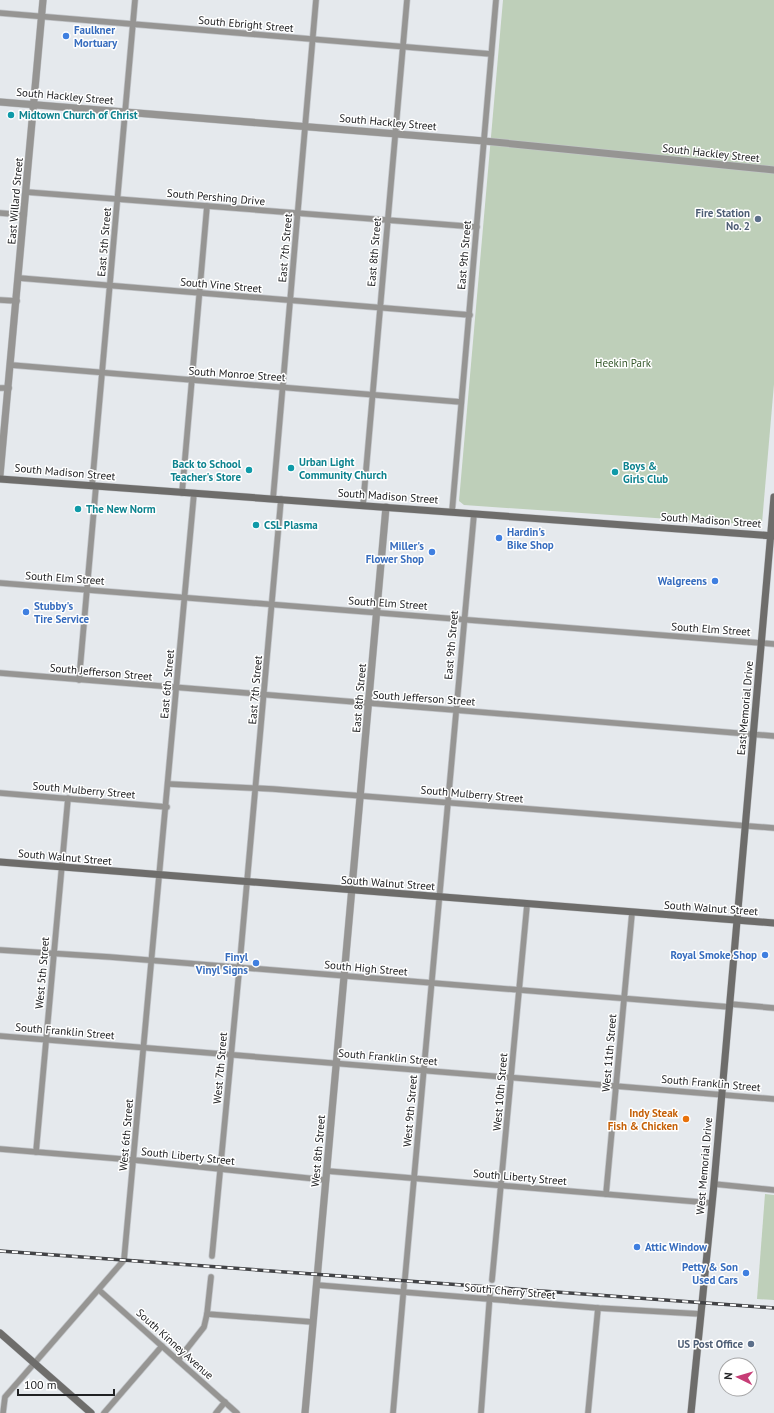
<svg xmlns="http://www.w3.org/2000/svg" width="774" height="1413" font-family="'PT Sans',sans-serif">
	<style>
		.park { fill: #becfb9 }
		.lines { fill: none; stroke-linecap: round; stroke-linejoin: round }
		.minor-casing { stroke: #c2c5c9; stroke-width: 7 }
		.tertiary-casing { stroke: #c2c5c9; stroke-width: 8 }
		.secondary-casing { stroke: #c2c5c9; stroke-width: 8 }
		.minor { stroke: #969593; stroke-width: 5.5 }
		.tertiary { stroke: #969593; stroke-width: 7 }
		.secondary { stroke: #6e6d6b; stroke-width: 7 }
		.rail-casing { stroke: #424346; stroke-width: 3.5 }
		.rail { stroke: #fff; stroke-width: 2; stroke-dasharray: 6; stroke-linecap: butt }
		.shop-dot { fill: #3f7fe0; stroke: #fff; stroke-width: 1.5 }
		.culture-dot { fill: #0f9aa8; stroke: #fff; stroke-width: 1.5 }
		.service-dot { fill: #5c6f8a; stroke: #fff; stroke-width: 1.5 }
		.food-dot { fill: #e8710a; stroke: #fff; stroke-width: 1.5 }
		.labels { text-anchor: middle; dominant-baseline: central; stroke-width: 3; stroke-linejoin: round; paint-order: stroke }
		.street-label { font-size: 11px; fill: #202123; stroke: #fff }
		.shop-label { font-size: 11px; font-weight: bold; fill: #366cbe; stroke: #fff; text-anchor: end }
		.culture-label { font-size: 11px; font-weight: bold; fill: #0d838f; stroke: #fff; text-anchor: start }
		.service-label { font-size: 11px; font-weight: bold; fill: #4e5e75; stroke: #fff; text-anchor: end }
		.park-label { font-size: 11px; fill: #36582c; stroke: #fff }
		.food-label { font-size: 11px; font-weight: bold; fill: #c56008; stroke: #fff; text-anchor: end }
	</style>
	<rect width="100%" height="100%" fill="#e5e9ed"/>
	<g class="park">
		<polygon points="503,0 774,0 774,384 762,523 758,525 464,505 459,501"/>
		<polygon points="765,1194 774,1195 774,1300 757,1299"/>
	</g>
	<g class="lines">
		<defs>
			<g id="minor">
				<polyline points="0,13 491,54"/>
				<polyline points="26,192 477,227"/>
				<polyline points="0,213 24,215"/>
				<polyline points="19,278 470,315"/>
				<polyline points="0,300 17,301"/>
				<polyline points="11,365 461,402"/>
				<polyline points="0,388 9,388"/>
				<polyline points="92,486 135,0"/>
				<polyline points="182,493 207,206"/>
				<polyline points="273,499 316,0"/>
				<polyline points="363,505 407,0"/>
				<polyline points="452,512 496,0"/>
				<polyline points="0,583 774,644"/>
				<polyline points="0,673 774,736"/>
				<polyline points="79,680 96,486"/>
				<polyline points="169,784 273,789 774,828"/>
				<polyline points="0,793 167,807"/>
				<polyline points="0,950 110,957 730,1007"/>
				<polyline points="730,1004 774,1008"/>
				<polyline points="0,1036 774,1099"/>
				<polyline points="0,1149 134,1160 326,1180"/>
				<polyline points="36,1152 68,798"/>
				<polyline points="327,1171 712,1203"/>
				<polyline points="714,1184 774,1190"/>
				<polyline points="606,1194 632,913"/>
				<polyline points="212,1256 239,972 281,499"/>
				<polyline points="405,1278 474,514"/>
				<polyline points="492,1280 527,905"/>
				<polyline points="317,1285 598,1308 701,1314"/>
				<polyline points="99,1290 237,1413"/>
				<polyline points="207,1314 313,1322"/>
				<polyline points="178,1360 204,1327 207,1314 211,1277"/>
				<polyline points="3,1413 5,1397 124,1260 194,493"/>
				<polyline points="104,1413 162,1346"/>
				<polyline points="216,1413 225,1402"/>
				<polyline points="393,1413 404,1285"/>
				<polyline points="481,1413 490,1293"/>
				<polyline points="588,1413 598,1308"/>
			</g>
			<g id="tertiary">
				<polyline points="0,102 484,141 774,170"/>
				<polyline points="0,475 43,0"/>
				<polyline points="305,1413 386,507"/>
			</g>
			<g id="secondary">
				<polyline points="0,479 774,536"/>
				<polyline points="0,862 774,923"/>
				<polyline points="0,1333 91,1413"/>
				<polyline points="691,1413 714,1184 774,497"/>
			</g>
		</defs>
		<use href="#minor" class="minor-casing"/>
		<use href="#tertiary" class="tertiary-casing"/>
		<use href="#secondary" class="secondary-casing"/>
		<use href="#minor" class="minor"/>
		<use href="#tertiary" class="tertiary"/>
		<use href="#secondary" class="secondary"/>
		<defs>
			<polyline id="rail" points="0,1251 774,1308"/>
		</defs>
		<use href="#rail" class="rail-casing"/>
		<use href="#rail" class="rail"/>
	</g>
	<g class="shop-dot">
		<circle cx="66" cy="36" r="4"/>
		<circle cx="499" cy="538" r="4"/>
		<circle cx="432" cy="552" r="4"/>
		<circle cx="715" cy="581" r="4"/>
		<circle cx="26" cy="612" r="4"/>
		<circle cx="765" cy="955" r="4"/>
		<circle cx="256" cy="963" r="4"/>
		<circle cx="637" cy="1247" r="4"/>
		<circle cx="746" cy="1273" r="4"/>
	</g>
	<g class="culture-dot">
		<circle cx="11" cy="115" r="4"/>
		<circle cx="291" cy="468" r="4"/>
		<circle cx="249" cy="470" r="4"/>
		<circle cx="615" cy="472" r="4"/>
		<circle cx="78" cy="509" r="4"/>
		<circle cx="256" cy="525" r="4"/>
	</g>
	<g class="service-dot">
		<circle cx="758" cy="219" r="4"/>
		<circle cx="751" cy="1344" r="4"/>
	</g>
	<circle class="food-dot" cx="686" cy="1119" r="4"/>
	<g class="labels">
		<g class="street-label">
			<text transform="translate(246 24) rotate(5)">South Ebright Street</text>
			<text transform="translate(65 96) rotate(5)">South Hackley Street</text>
			<text transform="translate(388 122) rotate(5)">South Hackley Street</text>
			<text transform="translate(711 153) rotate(6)">South Hackley Street</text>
			<text transform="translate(216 197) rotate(5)">South Pershing Drive</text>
			<text transform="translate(15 201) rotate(-85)">East Willard Street</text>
			<text transform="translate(104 242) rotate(-85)">East 5th Street</text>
			<text transform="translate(285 248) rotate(-85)">East 7th Street</text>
			<text transform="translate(374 252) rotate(-85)">East 8th Street</text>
			<text transform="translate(464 255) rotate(-85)">East 9th Street</text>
			<text transform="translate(221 285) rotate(5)">South Vine Street</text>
			<text transform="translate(237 374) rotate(4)">South Monroe Street</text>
			<text transform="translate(65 472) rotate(5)">South Madison Street</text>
			<text transform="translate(388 496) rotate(4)">South Madison Street</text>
			<text transform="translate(711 520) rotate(4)">South Madison Street</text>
			<text transform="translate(65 578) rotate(4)">South Elm Street</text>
			<text transform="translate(388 603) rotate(4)">South Elm Street</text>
			<text transform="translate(711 629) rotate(4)">South Elm Street</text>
			<text transform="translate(451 645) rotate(-85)">East 9th Street</text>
			<text transform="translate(101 672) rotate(5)">South Jefferson Street</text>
			<text transform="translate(167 684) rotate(-85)">East 6th Street</text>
			<text transform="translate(255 690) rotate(-85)">East 7th Street</text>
			<text transform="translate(359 698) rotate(-85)">East 8th Street</text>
			<text transform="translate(424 698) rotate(4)">South Jefferson Street</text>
			<text transform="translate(745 708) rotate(-85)">East Memorial Drive</text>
			<text transform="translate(84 790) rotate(5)">South Mulberry Street</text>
			<text transform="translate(472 794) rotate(5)">South Mulberry Street</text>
			<text transform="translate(65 857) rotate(5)">South Walnut Street</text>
			<text transform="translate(388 883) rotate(4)">South Walnut Street</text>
			<text transform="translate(711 908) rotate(4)">South Walnut Street</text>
			<text transform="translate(366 968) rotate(5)">South High Street</text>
			<text transform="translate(42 973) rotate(-85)">West 5th Street</text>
			<text transform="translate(65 1031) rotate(5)">South Franklin Street</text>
			<text transform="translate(609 1053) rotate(-85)">West 11th Street</text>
			<text transform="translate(388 1057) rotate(5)">South Franklin Street</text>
			<text transform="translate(220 1068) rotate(-85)">West 7th Street</text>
			<text transform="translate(711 1083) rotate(5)">South Franklin Street</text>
			<text transform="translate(500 1092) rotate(-85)">West 10th Street</text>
			<text transform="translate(410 1111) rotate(-85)">West 9th Street</text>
			<text transform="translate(126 1135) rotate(-85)">West 6th Street</text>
			<text transform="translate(318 1151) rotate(-85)">West 8th Street</text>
			<text transform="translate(188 1156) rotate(6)">South Liberty Street</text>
			<text transform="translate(704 1166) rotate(-85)">West Memorial Drive</text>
			<text transform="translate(520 1177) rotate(5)">South Liberty Street</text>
			<text transform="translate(510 1291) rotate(5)">South Cherry Street</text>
			<text transform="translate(175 1344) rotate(42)">South Kinney Avenue</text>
		</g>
		<g class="shop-label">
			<text x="74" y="30" text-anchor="start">Faulkner<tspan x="74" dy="13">Mortuary</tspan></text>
			<text x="507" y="532" text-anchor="start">Hardin's<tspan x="507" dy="13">Bike Shop</tspan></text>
			<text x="424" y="546">Miller's<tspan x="424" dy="13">Flower Shop</tspan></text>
			<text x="707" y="581">Walgreens</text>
			<text x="34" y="606" text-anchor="start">Stubby's<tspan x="34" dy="13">Tire Service</tspan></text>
			<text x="757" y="955">Royal Smoke Shop</text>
			<text x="248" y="957">Finyl<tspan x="248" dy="13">Vinyl Signs</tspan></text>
			<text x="645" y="1247" text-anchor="start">Attic Window</text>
			<text x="738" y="1267">Petty &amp; Son<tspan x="738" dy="13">Used Cars</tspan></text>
		</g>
		<g class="culture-label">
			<text x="19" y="115">Midtown Church of Christ</text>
			<text x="299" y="462">Urban Light<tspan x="299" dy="13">Community Church</tspan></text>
			<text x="241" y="464" text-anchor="end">Back to School<tspan x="241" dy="13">Teacher's Store</tspan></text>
			<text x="623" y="466">Boys &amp;<tspan x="623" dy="13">Girls Club</tspan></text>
			<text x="86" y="509">The New Norm</text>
			<text x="264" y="525">CSL Plasma</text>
		</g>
		<g class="service-label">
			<text x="750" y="213">Fire Station<tspan x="750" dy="13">No. 2</tspan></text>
			<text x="743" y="1344">US Post Office</text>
		</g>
		<g class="park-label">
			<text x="623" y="363">Heekin Park</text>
		</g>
		<g class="food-label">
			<text x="678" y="1113">Indy Steak<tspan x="678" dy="13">Fish &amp; Chicken</tspan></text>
		</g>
	</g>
	<g transform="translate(738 1377) rotate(275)"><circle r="19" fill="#ffffff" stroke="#a6a6a7"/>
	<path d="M0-3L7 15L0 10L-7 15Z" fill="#c73d76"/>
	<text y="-6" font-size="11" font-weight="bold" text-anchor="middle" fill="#202123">N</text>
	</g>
	<path d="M18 1389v6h96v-6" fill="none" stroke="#202123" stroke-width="2"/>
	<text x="24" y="1389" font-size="12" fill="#202123" stroke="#ffffff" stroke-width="3" paint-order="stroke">100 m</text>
</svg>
